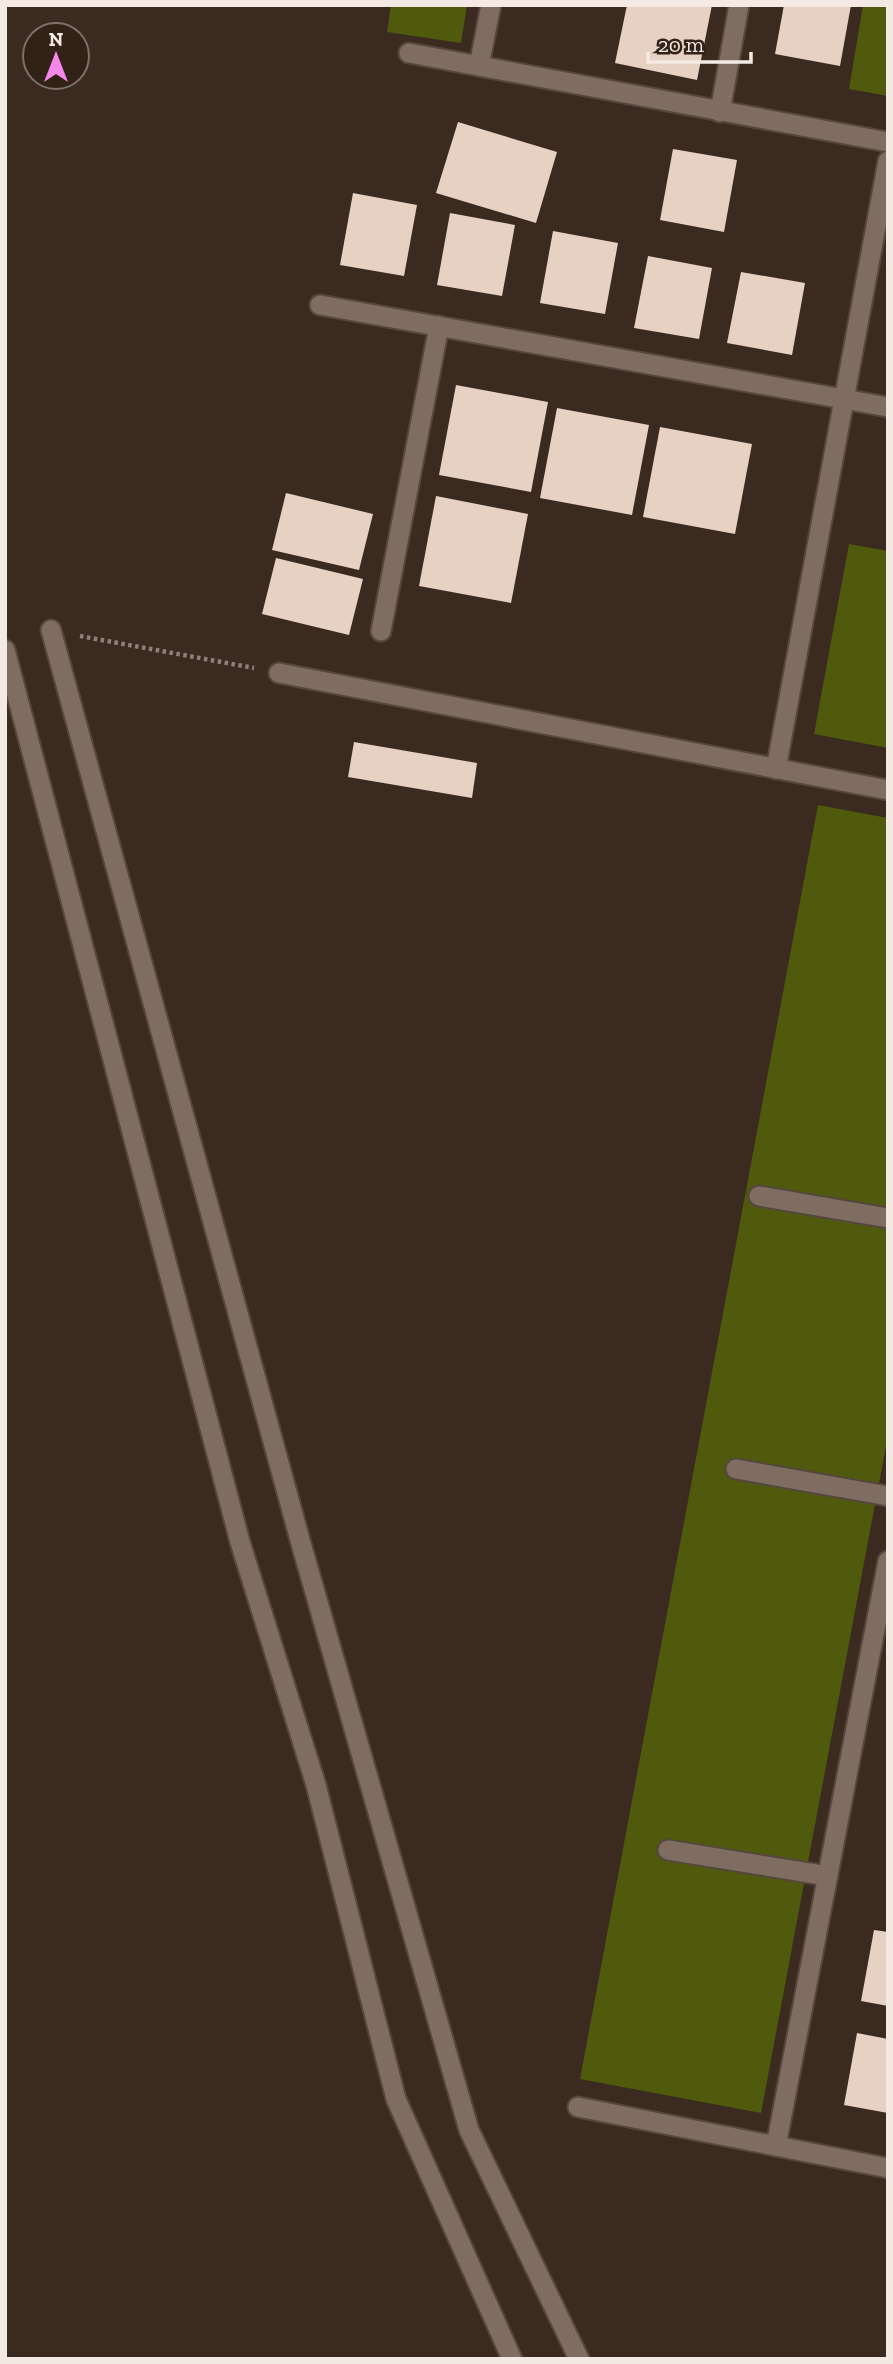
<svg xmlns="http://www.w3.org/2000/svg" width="893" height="2364" font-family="'Zilla Slab',serif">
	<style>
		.green { fill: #505a0d }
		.building { fill: #e7d1c3 }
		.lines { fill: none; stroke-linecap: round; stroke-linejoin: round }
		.minor-casing { stroke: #55473d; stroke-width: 23 }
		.path { stroke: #8f8178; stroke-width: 4.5; stroke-dasharray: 3.5 3.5; stroke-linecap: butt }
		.minor { stroke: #806d61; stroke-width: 19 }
	</style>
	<rect width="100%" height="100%" fill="#3b2a20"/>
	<g class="green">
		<polygon points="391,5 467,5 461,43 387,32"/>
		<polygon points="863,5 888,5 888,96 849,89"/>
		<polygon points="849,544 888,551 888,748 814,734"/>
		<polygon points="818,805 888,818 888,1435 761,2113 580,2079"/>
	</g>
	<g class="building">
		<polygon points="627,5 712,5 697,80 615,63"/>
		<polygon points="784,5 851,5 840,66 775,54"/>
		<polygon points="458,122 557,152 536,223 436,193"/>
		<polygon points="673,149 737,160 724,232 660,220"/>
		<polygon points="353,193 417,205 404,276 340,265"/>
		<polygon points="450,213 515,225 502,296 437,285"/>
		<polygon points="553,231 618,243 605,314 540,303"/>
		<polygon points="648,256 712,268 699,339 634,328"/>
		<polygon points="741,272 805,283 792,355 727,343"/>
		<polygon points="456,385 548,402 531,492 439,475"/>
		<polygon points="557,408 649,425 632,515 540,498"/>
		<polygon points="660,427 752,444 735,534 643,517"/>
		<polygon points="286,493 373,514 359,570 272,550"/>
		<polygon points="436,496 528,514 511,603 419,586"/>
		<polygon points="276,558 363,579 349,635 262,614"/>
		<polygon points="354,742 477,763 472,798 348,777"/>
		<polygon points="874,1930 888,1932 888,2006 861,2001"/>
		<polygon points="857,2033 888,2039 888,2113 844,2105"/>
	</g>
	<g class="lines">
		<defs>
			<g id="minor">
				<polyline points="409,53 888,142"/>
				<polyline points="479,66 491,5"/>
				<polyline points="720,112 739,5"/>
				<polyline points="320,305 888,407"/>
				<polyline points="51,630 300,1540 469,2130 579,2359"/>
				<polyline points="381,631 439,326"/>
				<polyline points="5,650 240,1542 316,1785 396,2099 512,2359"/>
				<polyline points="279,673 888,790"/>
				<polyline points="776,769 888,161"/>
				<polyline points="759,1196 888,1218"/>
				<polyline points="736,1469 888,1496"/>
				<polyline points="668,1850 828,1876"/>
				<polyline points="578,2107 888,2168"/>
				<polyline points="776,2146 888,1561"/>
			</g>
		</defs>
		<use href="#minor" class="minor-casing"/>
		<polyline class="path" points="80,636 254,668"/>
		<use href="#minor" class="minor"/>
	</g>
	<rect width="893" height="2364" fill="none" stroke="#f5eae3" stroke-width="14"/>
	<g transform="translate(56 56)"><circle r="33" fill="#312116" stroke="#7f7168" stroke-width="2"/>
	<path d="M0-5L12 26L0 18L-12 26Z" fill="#f788eb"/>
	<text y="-10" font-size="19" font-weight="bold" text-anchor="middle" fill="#f5eae3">N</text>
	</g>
	<path d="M648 52v10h103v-10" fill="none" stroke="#f5eae3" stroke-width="3.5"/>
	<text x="658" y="52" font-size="21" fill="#f5eae3" stroke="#312116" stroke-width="5" paint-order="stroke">20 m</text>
</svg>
